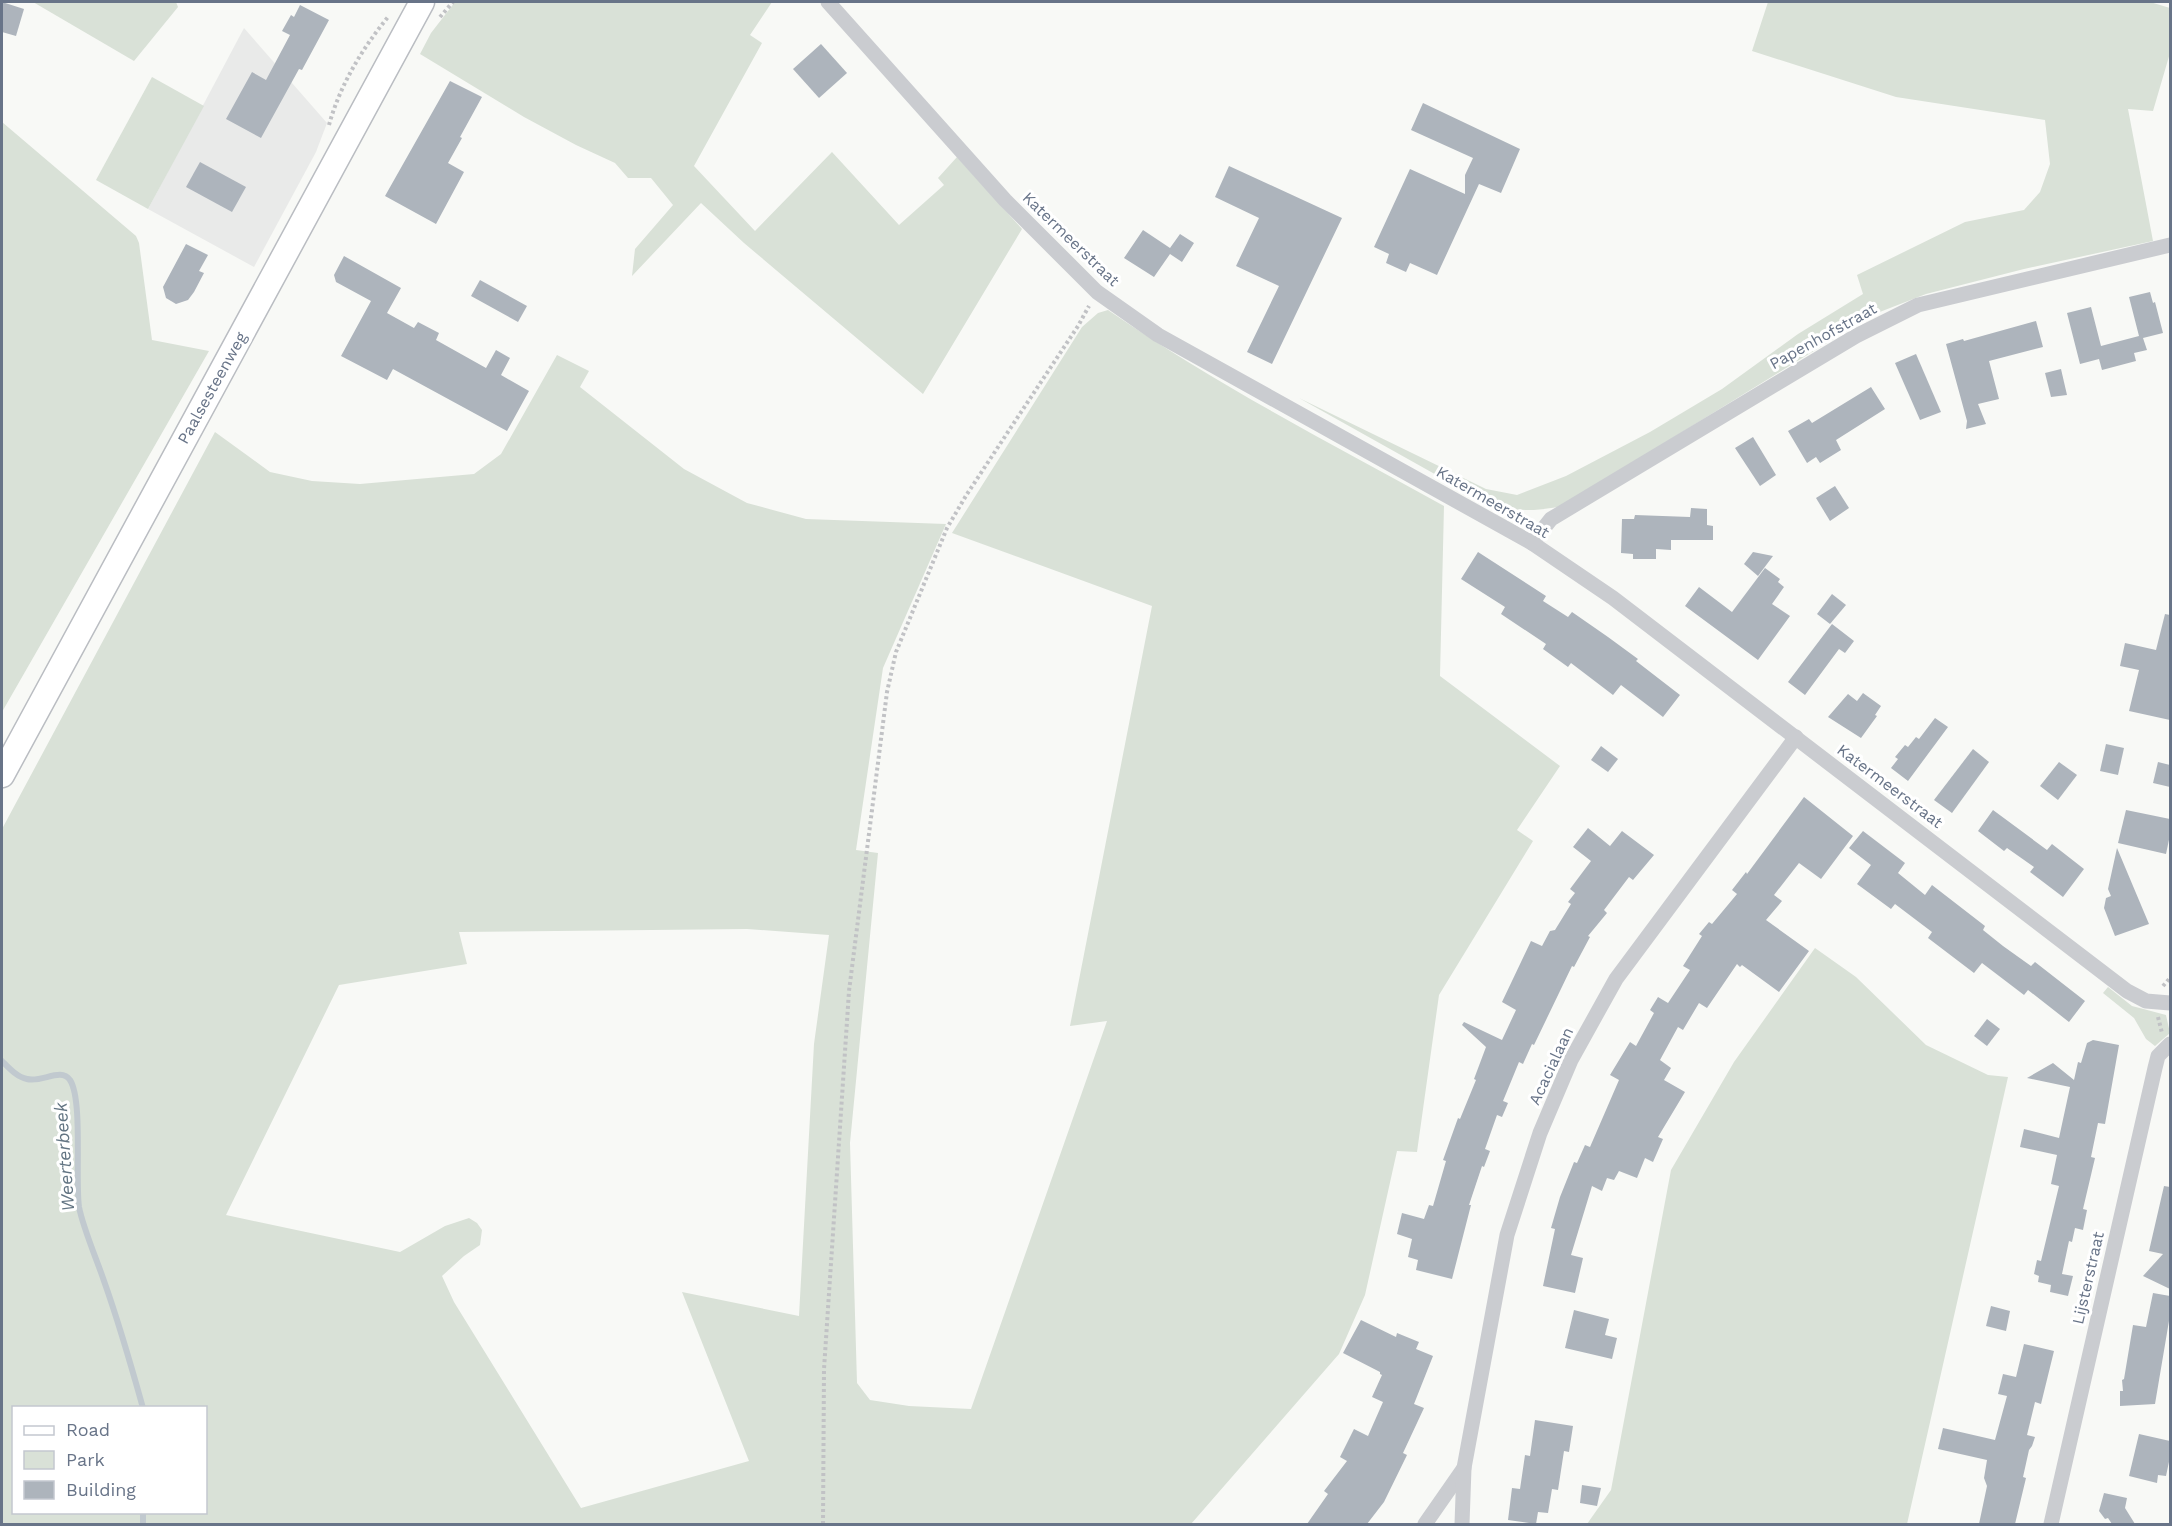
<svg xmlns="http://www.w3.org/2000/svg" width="2172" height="1526" font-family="'Work Sans',sans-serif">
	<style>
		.built { fill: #e9eae9 }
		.green { fill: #d9e1d7; fill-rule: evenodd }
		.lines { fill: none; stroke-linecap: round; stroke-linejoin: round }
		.stream { stroke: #c1c9cf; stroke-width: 6 }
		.building { fill: #adb4bc }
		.primary-casing { stroke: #babdc2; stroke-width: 27 }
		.path { stroke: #c1c2c5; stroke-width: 4; stroke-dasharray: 3 3; stroke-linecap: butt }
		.minor { stroke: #caccd0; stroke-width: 15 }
		.primary { stroke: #fff; stroke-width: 24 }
		.labels { text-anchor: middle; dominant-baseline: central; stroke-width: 6; stroke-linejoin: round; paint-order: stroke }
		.street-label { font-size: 16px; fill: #687488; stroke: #fff }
		.water-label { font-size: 18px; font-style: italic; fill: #637583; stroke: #fff }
	</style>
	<rect width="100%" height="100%" fill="#f8f9f6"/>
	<polygon class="built" points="244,28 327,123 316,152 254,267 148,209"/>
	<g class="green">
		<polygon points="33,2 176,2 178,7 134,61"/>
		<polygon points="455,2 772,2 750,35 762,43 694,166 755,231 832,152 899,225 944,185 938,178 957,157 1022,229 923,394 744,243 701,203 632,276 635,249 673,205 651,178 628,178 615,163 576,145 524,117 420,54 431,33"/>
		<path d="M1768 2H2150L2170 8V53L2153 111 2128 109 2153 241 2024 269 1926 294 1872 315 1562 506C1532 512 1520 511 1490 505L1299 398 1486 489 1517 495 1566 476 1650 432 1722 389 1798 334 1863 294 1857 275 1965 222 2024 210 2040 192 2050 164 2045 120 1896 97 1752 51Z"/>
		<polygon points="152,77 204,106 148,209 96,180"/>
		<polygon points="2,122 136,236 139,243 152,340 209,351 2,712"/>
		<path d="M1108 310C1215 384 1330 443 1444 506L1440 676 1560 766 1517 830 1533 841 1439 995 1417 1152 1397 1151 1365 1295 1339 1354 1191 1524H2V829L215 432 270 472 312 481 360 484 474 474 501 454 557 355 589 371 580 387 684 469 747 503 806 519 946 524 883 668 856 850 878 853 850 1143 857 1383 870 1400 909 1406 971 1409 1107 1021 1070 1026 1152 606 952 533 1082 327 1098 313ZM747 929 829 935 814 1044 799 1316 682 1292 749 1461 581 1508 454 1302 442 1276 464 1256 480 1245 482 1230 477 1223 469 1218 445 1226 400 1252 226 1215 339 985 467 964 459 932ZM14 1408H206V1512H14Z"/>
		<polygon points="1815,948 1856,977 1926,1045 1988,1075 2008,1077 1907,1524 1587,1524 1611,1490 1671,1170 1734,1062"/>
		<polygon points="2108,987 2132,1006 2166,1015 2170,1033 2155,1046 2146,1039 2134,1018 2103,993"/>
	</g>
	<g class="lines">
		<g class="stream">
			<path d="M2 1061C9 1068 17 1077 27 1079 42 1083 61 1067 70 1080 83 1100 75 1178 79 1207 83 1228 97 1260 104 1281 119 1323 131 1365 143 1408"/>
			<polyline points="143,1524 143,1512"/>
		</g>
	</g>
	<g class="building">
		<polygon points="2,2 24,9 16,36 2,32"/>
		<polygon points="300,5 329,20 302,70 299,69 261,138 226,119 252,72 266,80 290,35 282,31 291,15 294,17"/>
		<polygon points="821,44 847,73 819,98 793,69"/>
		<polygon points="450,81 482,97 460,137 462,138 448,163 464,172 436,224 385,196"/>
		<polygon points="1423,103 1520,149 1501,193 1479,184 1437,275 1410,263 1406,272 1386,263 1389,254 1374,247 1410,169 1465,194 1465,175 1473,158 1411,130"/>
		<polygon points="200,162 246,187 232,212 186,187"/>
		<polygon points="1229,166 1342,218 1272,364 1247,352 1279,286 1236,266 1259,218 1215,197"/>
		<polygon points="1143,230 1170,248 1180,234 1194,243 1182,262 1170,254 1154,277 1124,258"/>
		<polygon points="186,244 208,255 199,271 204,273 194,292 188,300 176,304 166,298 163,287"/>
		<polygon points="344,256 401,288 387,313 414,328 418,322 439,333 436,340 486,368 496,350 510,358 501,375 529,391 507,431 393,369 387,380 341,356 371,301 336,282 334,275"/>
		<polygon points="480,280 527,306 518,322 471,296"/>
		<polygon points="2150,292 2153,303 2155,302 2163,333 2143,338 2147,350 2134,353 2136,361 2102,370 2099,359 2080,364 2067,313 2091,307 2101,346 2139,336 2129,297"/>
		<polygon points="2036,321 2043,347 1989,361 1999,399 1978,404 1986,424 1966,429 1967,421 1946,344 1963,339 1964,341"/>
		<polygon points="1916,354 1941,412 1920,420 1895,363"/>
		<polygon points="2061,369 2067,395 2051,397 2045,373"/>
		<polygon points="1871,387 1885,409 1836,440 1841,450 1820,463 1816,457 1807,463 1788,431 1809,419 1812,423"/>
		<polygon points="1753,437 1776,475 1760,486 1735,448"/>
		<polygon points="1835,486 1849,508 1830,521 1816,498"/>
		<polygon points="1691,508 1707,509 1707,525 1713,526 1713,540 1671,540 1671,550 1656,549 1656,559 1633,559 1633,554 1621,553 1622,519 1634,519 1635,515 1690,517"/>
		<polygon points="1478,552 1546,596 1543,601 1568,617 1572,612 1608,637 1638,659 1636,661 1680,695 1663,717 1621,685 1613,695 1571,663 1568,667 1543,649 1546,644 1501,614 1505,607 1461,579"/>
		<polygon points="1753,552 1773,556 1758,576 1744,564"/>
		<polygon points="1765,568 1780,579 1778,582 1784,587 1772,604 1790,616 1758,660 1685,606 1699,587 1732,612"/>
		<polygon points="1832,594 1846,605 1830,624 1817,614"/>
		<polygon points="2165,614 2170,615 2170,720 2129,711 2139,670 2120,666 2125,643 2156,650"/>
		<polygon points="1832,624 1854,641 1845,653 1839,649 1805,695 1788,682"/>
		<polygon points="1863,693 1881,706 1875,715 1877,716 1861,738 1828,717 1848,694 1857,701"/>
		<polygon points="1935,718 1948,727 1908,781 1891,768 1898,759 1895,757 1905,745 1908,747 1916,737 1919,739"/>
		<polygon points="2106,744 2124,748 2118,775 2100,771"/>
		<polygon points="1601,746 1618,759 1608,772 1591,760"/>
		<polygon points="1973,749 1989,762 1952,813 1934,800"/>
		<polygon points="2059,762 2077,775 2058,800 2040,786"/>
		<polygon points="2158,762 2170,765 2170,787 2153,783"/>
		<polygon points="1804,797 1853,836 1821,879 1799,863 1774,895 1782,901 1766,920 1809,951 1779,992 1742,965 1740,967 1737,964 1707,1008 1699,1003 1683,1030 1678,1027 1660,1060 1671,1068 1664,1080 1685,1092 1658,1137 1663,1139 1653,1162 1645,1158 1637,1178 1619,1171 1614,1180 1607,1178 1602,1191 1592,1186 1571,1255 1583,1258 1575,1293 1543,1286 1555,1229 1551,1228 1560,1197 1574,1162 1577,1163 1585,1145 1590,1147 1619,1080 1610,1075 1630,1042 1636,1046 1654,1013 1650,1010 1658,997 1668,1003 1690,970 1683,966 1702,936 1699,934 1709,922 1712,924 1737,894 1732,890 1746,872 1747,874"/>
		<polygon points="1993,810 2047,850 2052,844 2084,869 2063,897 2030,872 2034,867 2007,848 2004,851 1978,831"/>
		<polygon points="2126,810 2170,819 2170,835 2166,854 2118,843"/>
		<polygon points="1588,828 1610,846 1622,831 1654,855 1633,880 1629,877 1604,910 1607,913 1588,936 1590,937 1574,967 1572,966 1534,1045 1532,1044 1523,1064 1519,1062 1503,1101 1508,1103 1502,1117 1497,1115 1485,1149 1490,1151 1484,1167 1482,1166 1469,1205 1471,1205 1452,1279 1416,1270 1418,1260 1408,1257 1412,1239 1397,1234 1402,1213 1424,1219 1429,1205 1433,1206 1446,1161 1443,1160 1458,1118 1460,1119 1476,1080 1474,1079 1486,1047 1462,1025 1464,1022 1502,1040 1516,1010 1502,1002 1531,941 1542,946 1550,931 1555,930 1571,904 1568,902 1575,893 1570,889 1591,861 1573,847"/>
		<polygon points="1863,831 1905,863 1898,873 1925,895 1932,885 1985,926 1983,930 2003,946 2031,966 2035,962 2085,1001 2069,1022 2028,990 2024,995 1982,963 1974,973 1928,938 1932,932 1895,904 1891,909 1857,884 1871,865 1849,848"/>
		<polygon points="2117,848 2149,924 2115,936 2104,908 2106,898 2111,896 2108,889"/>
		<polygon points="1987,1019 2000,1029 1987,1046 1974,1036"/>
		<polygon points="2093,1040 2119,1045 2105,1124 2098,1123 2091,1157 2095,1158 2083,1209 2087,1210 2083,1230 2075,1228 2072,1242 2069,1241 2062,1274 2073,1276 2068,1296 2050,1292 2051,1285 2038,1282 2039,1276 2034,1274 2037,1260 2041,1261 2059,1186 2051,1184 2057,1155 2020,1147 2024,1129 2059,1138 2070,1087 2027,1078 2053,1063 2074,1080 2078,1062 2081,1063 2087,1043"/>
		<polygon points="2164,1186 2170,1187 2170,1289 2143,1276 2163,1254 2149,1251"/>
		<polygon points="2153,1293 2170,1296 2170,1315 2155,1404 2120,1406 2120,1391 2123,1391 2122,1380 2124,1379 2133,1325 2146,1327"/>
		<polygon points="1991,1306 2010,1311 2006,1331 1986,1326"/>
		<polygon points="1574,1310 1609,1319 1605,1335 1617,1338 1612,1359 1565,1348"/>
		<polygon points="1361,1320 1396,1337 1397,1333 1419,1342 1416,1349 1433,1356 1414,1404 1424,1408 1403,1453 1407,1455 1384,1502 1367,1524 1307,1524 1328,1494 1324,1491 1347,1461 1340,1457 1354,1429 1368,1436 1383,1402 1372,1397 1382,1375 1380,1374 1380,1372 1343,1353"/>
		<polygon points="2024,1344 2054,1351 2041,1404 2035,1402 2027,1435 2035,1437 2032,1446 2029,1450 2023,1477 2026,1478 2015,1524 1979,1524 1987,1486 1984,1478 1987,1460 1938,1449 1943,1428 1995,1440 2007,1396 1998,1394 2003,1374 2016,1377"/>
		<polygon points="1535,1420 1573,1426 1569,1452 1564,1451 1558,1490 1552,1489 1548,1513 1538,1512 1536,1524 1508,1520 1512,1488 1520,1489 1525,1455 1530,1456"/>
		<polygon points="2139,1434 2170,1441 2170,1457 2166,1476 2158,1475 2157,1483 2129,1476"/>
		<polygon points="1582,1485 1601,1488 1597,1506 1580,1503"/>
		<polygon points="2104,1493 2127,1498 2125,1508 2135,1524 2112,1524 2108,1518 2105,1519 2099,1511"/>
	</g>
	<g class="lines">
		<defs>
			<polyline id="primary" points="2,775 422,2"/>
		</defs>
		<use href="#primary" class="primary-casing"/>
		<g class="path">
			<polyline points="440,17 453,2"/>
			<path d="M329 125C340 85 362 49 388 17"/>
			<polyline points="2163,986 2170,978"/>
			<polyline points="2158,1017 2162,1033"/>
			<polyline points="823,1524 824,1369 849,991 887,692 896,652 947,528 967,494 1078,326 1089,306"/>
		</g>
		<g class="minor">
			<polyline points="828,2 1005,200 1097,292 1158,335 1532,543 1613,598 2127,991 2146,1001 2170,1003"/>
			<polyline points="1532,543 1551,519 1856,336 1918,305 2170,245"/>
			<polyline points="1425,1524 1464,1468"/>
			<polyline points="1462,1524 1464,1468 1507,1235 1540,1133 1571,1060 1616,979 1796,737"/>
			<polyline points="2051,1524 2155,1068 2158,1056 2170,1044"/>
		</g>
		<use href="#primary" class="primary"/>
	</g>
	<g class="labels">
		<g class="street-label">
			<text transform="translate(1071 239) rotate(44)">Katermeerstraat</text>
			<text transform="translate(1823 336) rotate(-29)">Papenhofstraat</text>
			<text transform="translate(212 388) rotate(-61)">Paalsesteenweg</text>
			<text transform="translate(1493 502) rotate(30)">Katermeerstraat</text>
			<text transform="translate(1890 786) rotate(37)">Katermeerstraat</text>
			<text transform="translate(1551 1066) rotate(-65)">Acacialaan</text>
			<text transform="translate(2088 1278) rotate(-77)">Lijsterstraat</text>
		</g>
		<g class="water-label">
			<text transform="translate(64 1157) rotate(-94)">Weerterbeek</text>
		</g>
	</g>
	<rect width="2172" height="1526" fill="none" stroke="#687488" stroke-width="6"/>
	<rect x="12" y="1406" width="195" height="108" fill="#ffffff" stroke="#c3c7cf" stroke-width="1.5"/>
	<rect x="24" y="1426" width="30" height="9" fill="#ffffff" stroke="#c3c7cf" stroke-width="1.5"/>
	<text x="66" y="1436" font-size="18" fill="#687488">Road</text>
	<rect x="24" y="1451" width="30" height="18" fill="#d9e1d7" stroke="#c3c7cf" stroke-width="1.5"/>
	<text x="66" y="1466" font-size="18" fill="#687488">Park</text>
	<rect x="24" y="1481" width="30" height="18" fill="#adb4bc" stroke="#c3c7cf" stroke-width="1.5"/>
	<text x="66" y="1496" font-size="18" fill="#687488">Building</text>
</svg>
